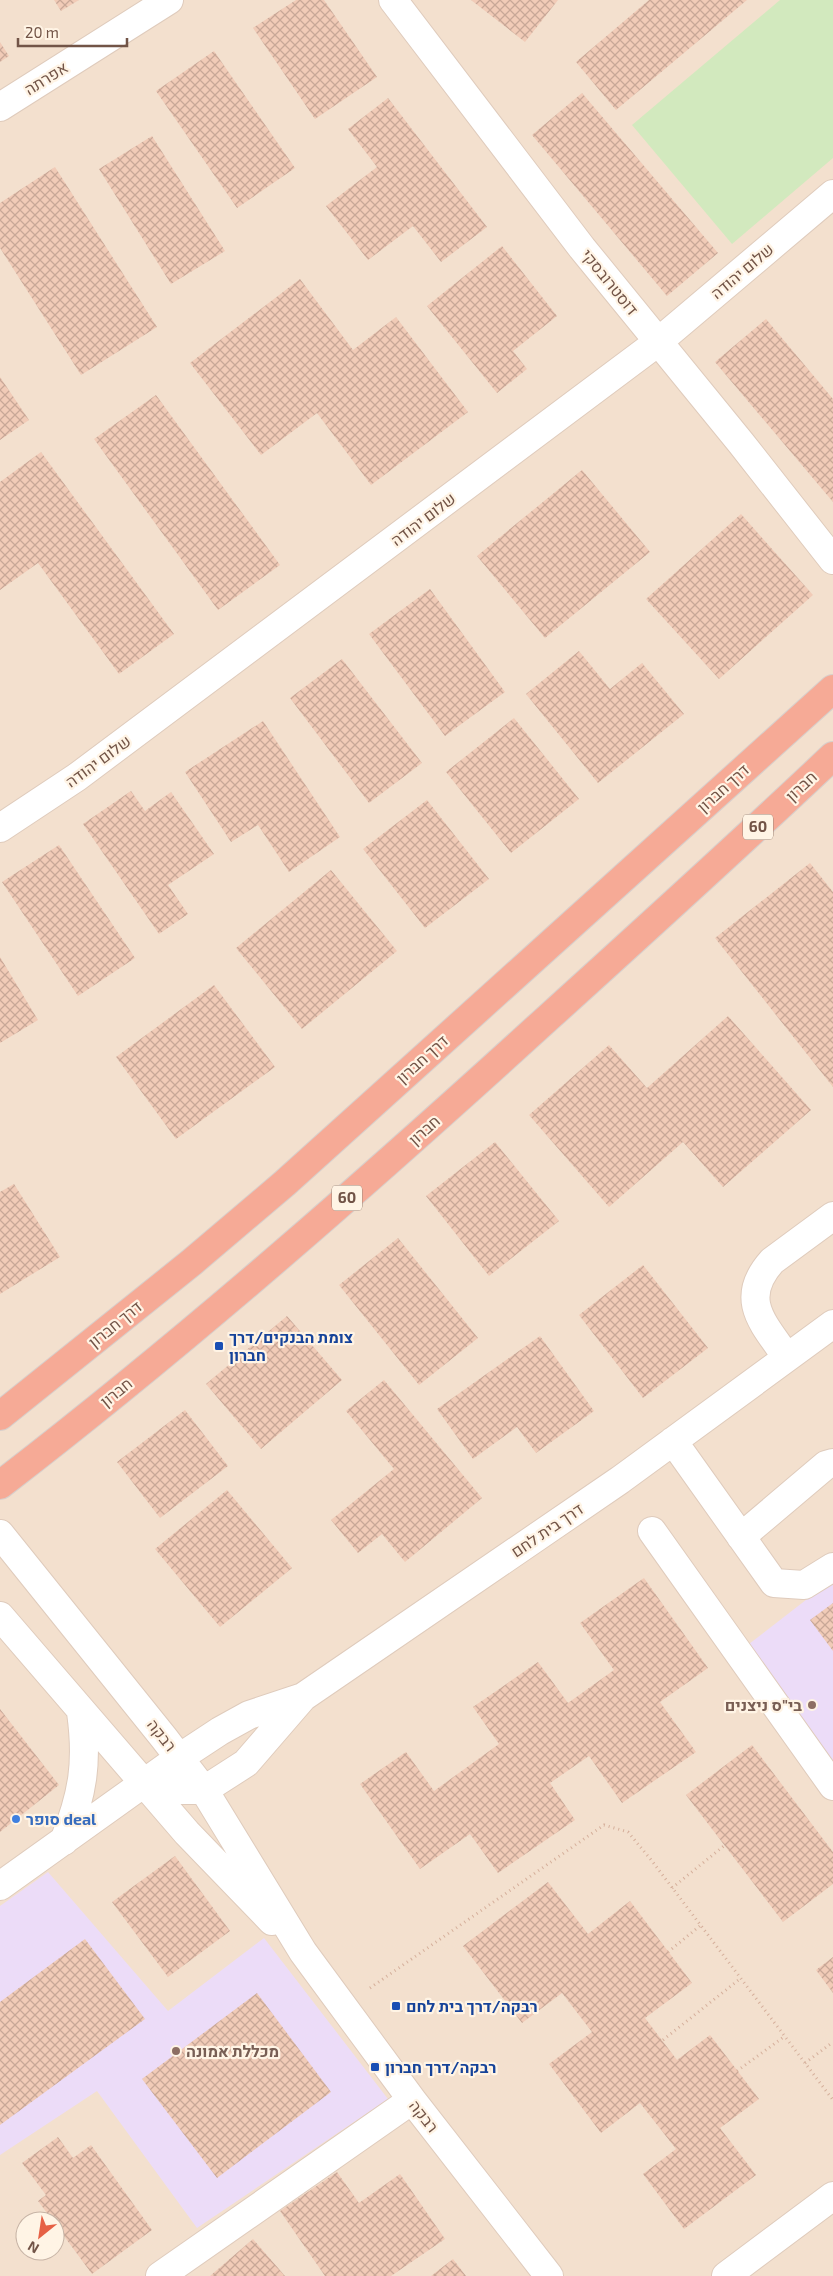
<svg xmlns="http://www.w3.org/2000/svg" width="833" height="2276" font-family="'Exo 2',Heebo,sans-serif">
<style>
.residential{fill:#f3e0ce;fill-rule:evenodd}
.education{fill:#ecdcf8}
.green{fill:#d2e9be}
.building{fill:url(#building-cross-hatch)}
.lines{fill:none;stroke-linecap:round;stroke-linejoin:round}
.minor-casing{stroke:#dfcbbc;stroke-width:30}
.highway-casing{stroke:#d8cfcb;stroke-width:30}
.path{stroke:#d5af9b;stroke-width:3;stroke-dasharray:1 4;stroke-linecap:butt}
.minor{stroke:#fff;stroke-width:28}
.highway{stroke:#f6aa96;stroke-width:28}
.transit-dot{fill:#1a4fb4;stroke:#fff4e5;stroke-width:2}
.education-dot{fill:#8d6e63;stroke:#fff4e5;stroke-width:2}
.shop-dot{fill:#3f7fe0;stroke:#fff4e5;stroke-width:2}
.labels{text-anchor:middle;stroke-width:4.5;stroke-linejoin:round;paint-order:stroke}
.shield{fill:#fff4e5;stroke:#9c8476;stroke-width:1}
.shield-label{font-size:15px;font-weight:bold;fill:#725447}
.street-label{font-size:16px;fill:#725447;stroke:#fff4e5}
.transit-label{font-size:16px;font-weight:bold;fill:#164399;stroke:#fff4e5;text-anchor:start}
.education-label{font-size:16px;font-weight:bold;fill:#785e54;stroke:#fff4e5;text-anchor:end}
.shop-label{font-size:16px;font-weight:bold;fill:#366cbe;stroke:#fff4e5;text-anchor:start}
</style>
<defs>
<pattern id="building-cross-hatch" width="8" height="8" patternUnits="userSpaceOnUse" patternTransform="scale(1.25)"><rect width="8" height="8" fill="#f1cbb7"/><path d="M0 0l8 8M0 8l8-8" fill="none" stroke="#c8a797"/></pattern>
</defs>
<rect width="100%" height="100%" fill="#fcefdf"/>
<path class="residential" d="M0 0H833V2276H0ZM25 2221H55V2251H25Z"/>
<path class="education" d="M833 1579V1766L749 1644Z
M48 1872 168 2011 264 1938 388 2099 197 2228 97 2091 0 2155V1906Z"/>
<path class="green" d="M780 0H833V158L732 244 632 125Z"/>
<path class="building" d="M54 0H79L61 11Z
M296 0H324L377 77 315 119 253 28Z
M471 0H558L525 42Z
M649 0H747L616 110 576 62Z
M0 42 9 56 0 62Z
M214 51 295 168 237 208 156 91Z
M582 93 718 253 667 296 532 135Z
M388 98 487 227 441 262 413 226 368 260 326 206 377 167 348 129Z
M152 136 225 251 171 284 99 169Z
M55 167 157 327 81 375 0 248V203Z
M502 246 557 316 513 351 527 369 497 393 427 306Z
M300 279 353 350 396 317 468 412 371 485 317 413 261 455 190 363Z
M766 319 833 399V502L715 362Z
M0 377 29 420 0 440Z
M156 395 280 565 218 610 94 439Z
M41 452 174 634 119 674 38 563 0 590V482Z
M582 470 650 552 545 638 477 556Z
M741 514 813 595 719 679 646 599Z
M430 589 505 692 445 736 369 634Z
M579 651 610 689 642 663 684 714 598 783 526 694Z
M342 659 422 763 369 803 290 698Z
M514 718 579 799 511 853 446 772Z
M263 721 340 837 289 872 258 825 231 842 185 772Z
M131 791 145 811 171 792 214 854 168 885 188 914 159 934 83 824Z
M427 800 489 879 425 928 363 849Z
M59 845 135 958 78 996 2 882Z
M810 863 833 892V1087L715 938Z
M331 870 397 951 302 1029 236 948Z
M0 957 38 1020 0 1043Z
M214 985 275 1067 176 1139 116 1057Z
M728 1016 811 1110 723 1187 683 1142 609 1207 529 1115 609 1045 647 1088Z
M495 1142 559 1221 489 1276 426 1196Z
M14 1184 60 1257 0 1294V1192Z
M398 1238 478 1338 419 1385 339 1285Z
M643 1265 708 1348 643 1398 579 1315Z
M287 1316 342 1380 261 1449 206 1384Z
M540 1336 594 1411 536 1453 517 1427 473 1459 437 1409Z
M384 1380 482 1498 405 1562 382 1534 358 1553 331 1520 394 1469 346 1411Z
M185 1410 228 1466 160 1518 117 1462Z
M227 1490 292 1568 220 1627 155 1549Z
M644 1578 708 1668 660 1702 696 1752 622 1803 589 1756 550 1783 575 1820 498 1873 470 1834 420 1869 360 1784 406 1752 434 1791 499 1744 473 1707 538 1662 568 1703 614 1670 580 1623Z
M833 1603V1651L810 1620Z
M0 1709 59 1785 0 1832Z
M752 1745 833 1852V1884L783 1922 686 1795Z
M175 1856 230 1931 168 1977 112 1902Z
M548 1882 588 1934 630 1901 692 1983 645 2018 677 2060 710 2035 759 2099 720 2128 756 2175 684 2229 643 2174 676 2149 640 2103 601 2133 549 2064 592 2032 562 1993 522 2023 463 1946Z
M85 1939 145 2019 0 2125V2002Z
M833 1957V1993L816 1970Z
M257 1993 331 2092 217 2178 142 2079Z
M58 2137 73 2158 91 2145 152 2230 92 2274 55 2224V2221H53L38 2201 46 2195 22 2163Z
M337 2172 359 2203 400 2174 445 2239 391 2276H325L280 2211Z
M253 2239 285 2276H210Z
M453 2259 466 2276H431Z"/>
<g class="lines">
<defs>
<path id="minor" d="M393 0 582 248 741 443 833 560
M0 107 169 0
M0 828 77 777 658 342 833 194
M786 1356C763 1323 738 1299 772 1261L833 1216
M673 1441 774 1583 804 1585 833 1567
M652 1531 833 1786
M0 1534 164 1738 204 1790 303 1952 412 2100 549 2276
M741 1537 826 1465 833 1463
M0 1616 187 1833 272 1921
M143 1783 173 1790H204L246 1763 303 1697
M64 1841C83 1794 88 1762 81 1712
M0 1886 179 1758 220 1731 249 1715 303 1697 620 1480 833 1324
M160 2276 412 2100
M726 2276 833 2196"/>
<path id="highway" d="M0 1416 192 1262 285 1183 833 689
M0 1485C191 1338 372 1178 550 1016 645 930 740 844 833 756"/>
</defs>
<use href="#minor" class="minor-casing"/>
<use href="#highway" class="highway-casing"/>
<path class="path" d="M672 1888 725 1845
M668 1952 701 1925
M370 1988 604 1825 628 1832 652 1861 833 2100
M663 2040 741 1978
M805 2063 833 2042
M737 2071 785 2036"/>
<use href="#minor" class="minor"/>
<use href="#highway" class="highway"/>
</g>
<g class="transit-dot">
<rect x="214" y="1341" width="10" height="10" rx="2.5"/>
<rect x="391" y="2001" width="10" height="10" rx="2.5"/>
<rect x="370" y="2062" width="10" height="10" rx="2.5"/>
</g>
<g class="education-dot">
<circle cx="812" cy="1705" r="5"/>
<circle cx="176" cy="2051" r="5"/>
</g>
<circle class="shop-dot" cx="16" cy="1819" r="5"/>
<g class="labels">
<g class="shield">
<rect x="743" y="814.5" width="30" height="25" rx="4"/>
<rect x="332" y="1185.5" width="30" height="25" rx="4"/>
</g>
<g class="shield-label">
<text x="758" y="832">60</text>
<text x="347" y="1203">60</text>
</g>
<g class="street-label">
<text transform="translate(46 78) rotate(-32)" y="6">אפרתה</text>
<text transform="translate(742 271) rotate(-40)" y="6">שלום יהודה</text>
<text transform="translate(610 282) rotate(51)" y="6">דוסטרובסקי</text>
<text transform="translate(423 519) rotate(-37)" y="6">שלום יהודה</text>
<text transform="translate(98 761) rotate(-36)" y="6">שלום יהודה</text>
<text transform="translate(801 786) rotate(-43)" y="6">חברון</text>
<text transform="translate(723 788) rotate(-42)" y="6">דרך חברון</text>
<text transform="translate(422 1059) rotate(-42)" y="6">דרך חברון</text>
<text transform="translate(424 1130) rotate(-42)" y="6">חברון</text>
<text transform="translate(115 1324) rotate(-39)" y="6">דרך חברון</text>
<text transform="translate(116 1392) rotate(-39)" y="6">חברון</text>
<text transform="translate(547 1530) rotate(-34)" y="6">דרך בית לחם</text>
<text transform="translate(162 1735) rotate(52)" y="6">רבקה</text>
<text transform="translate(424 2116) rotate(52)" y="6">רבקה</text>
</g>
<g class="transit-label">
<text x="229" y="1343">צומת הבנקים/דרך<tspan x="229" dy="18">חברון</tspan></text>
<text x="406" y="2012">רבקה/דרך בית לחם</text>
<text x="385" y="2073">רבקה/דרך חברון</text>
</g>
<g class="education-label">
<text x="802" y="1711">בי"ס ניצנים</text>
<text x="186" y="2057" text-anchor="start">מכללת אמונה</text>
</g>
<g class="shop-label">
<text x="26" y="1825">סופר deal</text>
</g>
</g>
<g transform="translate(40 2236) rotate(210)"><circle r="24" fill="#fff4e5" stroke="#c7b4a6"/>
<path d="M0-4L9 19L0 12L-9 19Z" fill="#e66044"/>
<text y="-8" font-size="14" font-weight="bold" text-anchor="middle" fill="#725447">N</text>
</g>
<path d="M18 38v8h109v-8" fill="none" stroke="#725447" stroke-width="2.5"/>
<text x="25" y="38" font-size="15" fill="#725447" stroke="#fff4e5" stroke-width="4" paint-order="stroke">20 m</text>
</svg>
